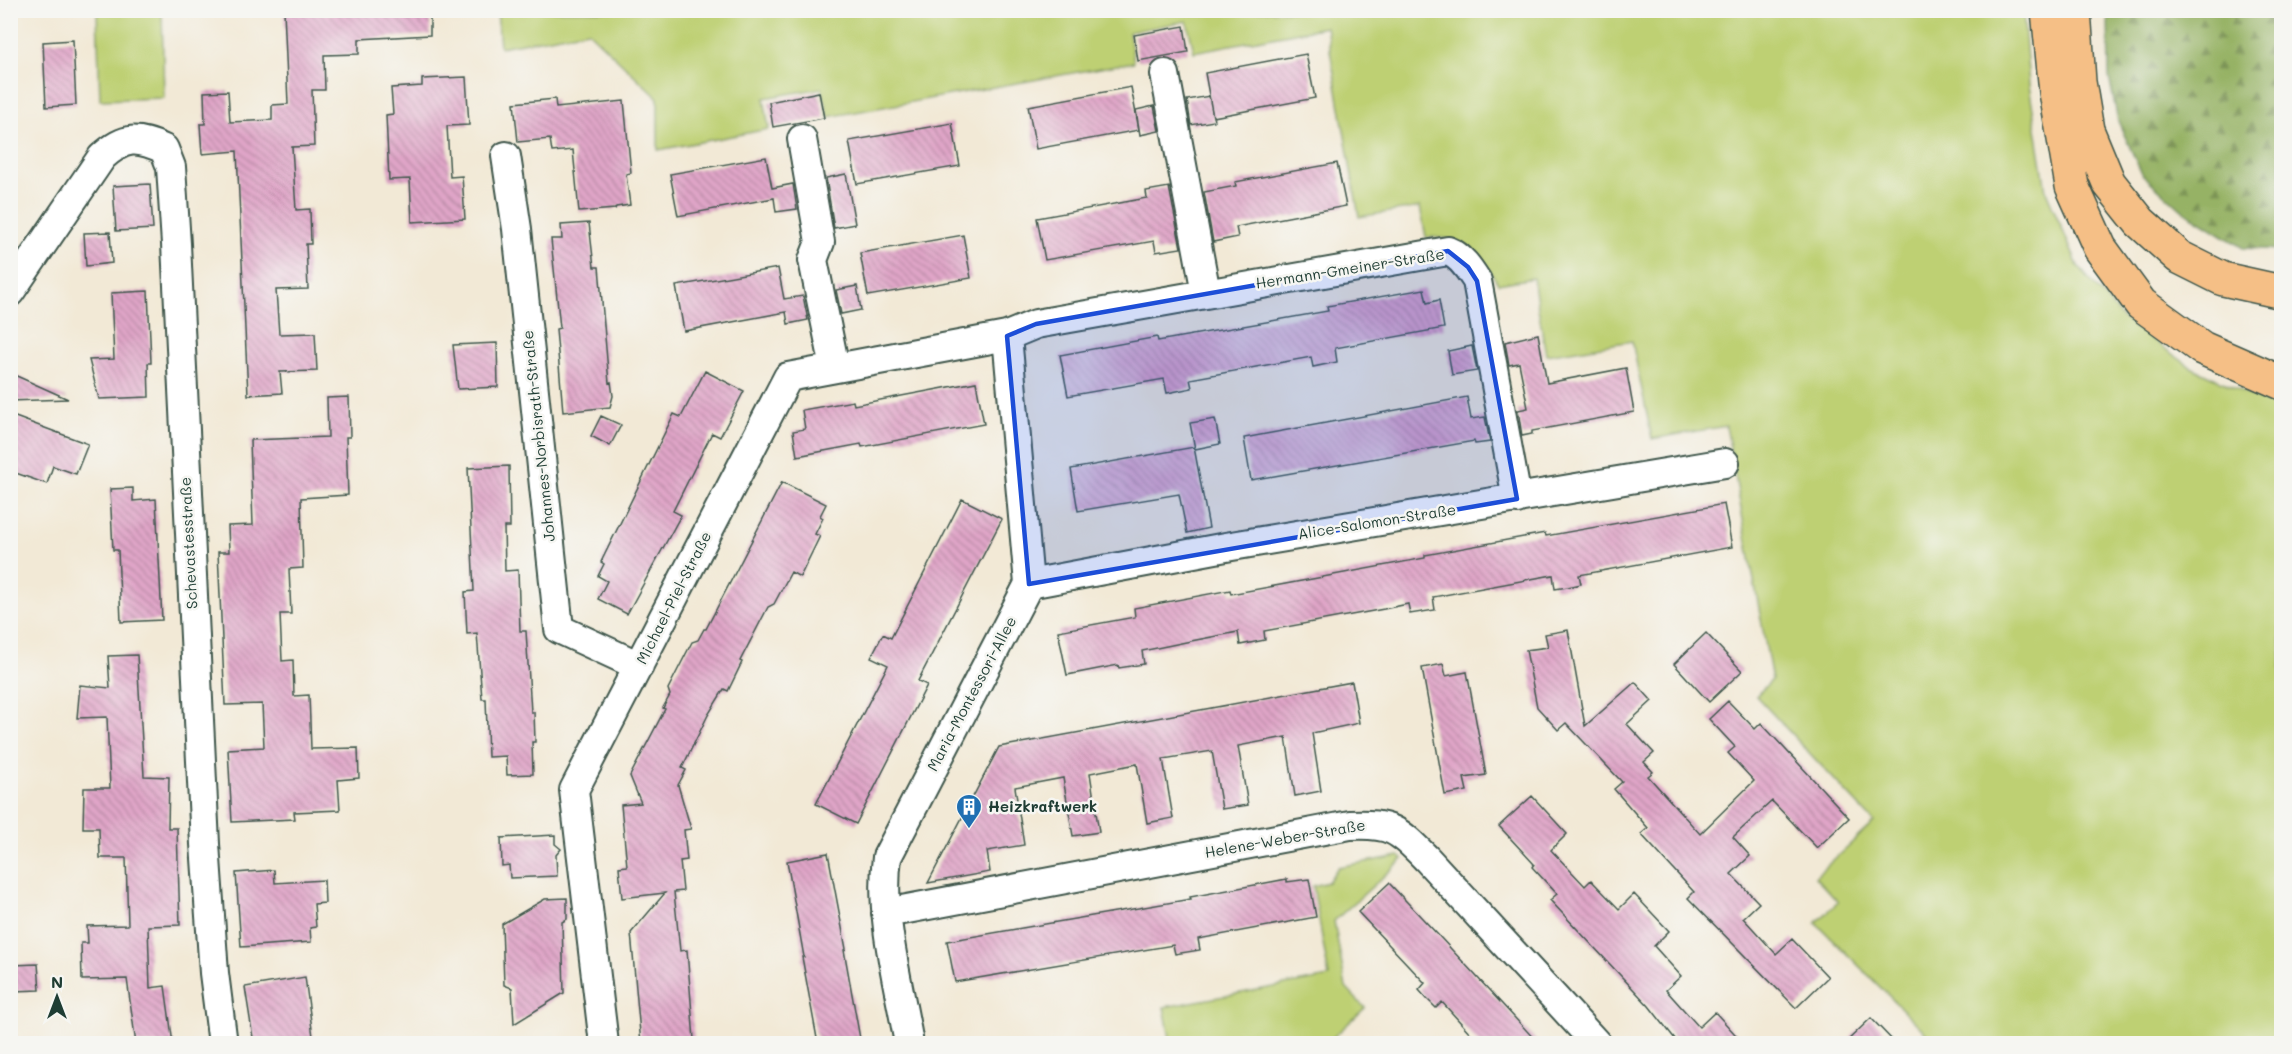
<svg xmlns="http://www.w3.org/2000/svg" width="2292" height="1054" font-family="Mali,sans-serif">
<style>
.forest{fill:url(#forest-firs);stroke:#5a784c;stroke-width:1.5}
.green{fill:#bed073;stroke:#6e8654;stroke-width:1.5}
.building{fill:url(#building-back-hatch)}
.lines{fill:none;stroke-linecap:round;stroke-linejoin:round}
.minor-casing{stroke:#3f574c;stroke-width:32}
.motorway-casing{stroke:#3f574c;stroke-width:36}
.minor{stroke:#fff;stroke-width:28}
.motorway{stroke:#f5bf86;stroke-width:33}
.marked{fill:#1d4ed8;fill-opacity:0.2;stroke:#1d4ed8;stroke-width:4.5;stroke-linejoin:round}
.labels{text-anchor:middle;stroke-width:5;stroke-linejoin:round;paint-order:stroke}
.street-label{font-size:15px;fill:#1f3d34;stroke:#f6f6f2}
.poi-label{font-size:15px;font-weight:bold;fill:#1f3d34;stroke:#f6f6f2;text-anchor:start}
</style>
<defs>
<pattern id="forest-firs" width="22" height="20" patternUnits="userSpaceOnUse" patternTransform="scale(1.5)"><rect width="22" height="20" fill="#96b265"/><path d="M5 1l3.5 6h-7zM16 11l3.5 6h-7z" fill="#7a9254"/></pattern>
<pattern id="building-back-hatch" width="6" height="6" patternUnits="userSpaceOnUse" patternTransform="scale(1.5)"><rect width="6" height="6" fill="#e0a5c8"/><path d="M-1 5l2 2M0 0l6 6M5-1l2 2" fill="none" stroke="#b588a3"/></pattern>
</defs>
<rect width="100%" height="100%" fill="#f6f6f2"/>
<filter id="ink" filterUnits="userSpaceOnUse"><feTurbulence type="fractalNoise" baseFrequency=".0167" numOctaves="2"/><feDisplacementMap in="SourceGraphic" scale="12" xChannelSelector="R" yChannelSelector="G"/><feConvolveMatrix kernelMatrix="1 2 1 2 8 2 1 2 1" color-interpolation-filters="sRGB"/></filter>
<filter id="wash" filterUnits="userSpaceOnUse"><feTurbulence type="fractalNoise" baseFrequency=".008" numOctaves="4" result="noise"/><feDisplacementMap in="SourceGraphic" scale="24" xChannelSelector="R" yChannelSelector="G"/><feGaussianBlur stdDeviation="1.35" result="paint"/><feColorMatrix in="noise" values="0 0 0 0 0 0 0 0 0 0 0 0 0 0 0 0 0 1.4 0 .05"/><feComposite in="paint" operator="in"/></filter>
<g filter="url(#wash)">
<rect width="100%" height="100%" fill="#f2e9d6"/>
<path class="forest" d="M2108 11H2281V250L2243 248 2182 210 2142 174 2118 121 2109 77Z"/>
<path class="green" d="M97 11H162L164 98 100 100Z
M497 11H2023L2029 85 2046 191 2078 266 2123 319 2191 367 2265 402 2281 407V1043H1936L1816 923 1838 902 1815 877 1874 822 1756 696 1772 680 1726 426 1652 439 1632 341 1546 355 1533 278 1498 284C1479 250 1466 237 1426 237L1420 207 1359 217 1326 27 1194 52 1187 21 1129 32 1134 62 828 117 822 88 764 98 769 129 658 150V98L588 31 500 47Z
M1399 856 1403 859 1334 921 1346 988 1365 1008 1327 1043H1171L1164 1007 1329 977 1313 886 1328 882 1338 867Z"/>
<g id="blocks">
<path class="building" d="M284 10H322V14L374 11V15L430 13V35L359 39V54L324 55 325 90H312L314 146 292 147 296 210 310 209 311 244H306L308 289 276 290 279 334 315 333 317 371 280 372 282 393 248 395 237 151 202 154 200 124H205L204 92 228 91 230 122 272 120V105L288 104Z
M1184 26 1188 52 1138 61 1134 35Z
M73 40 76 105 46 107 43 42Z
M1306 54 1315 98 1213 117 1205 73Z
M466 77 469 125 447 126 450 177 462 176 465 219 412 222 410 179 389 180 386 115 393 114 391 88 422 86V79Z
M1131 87 1139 130 1036 149 1028 106Z
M819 92 824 118 773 127 769 102Z
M1209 96 1214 121 1191 125 1187 100Z
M555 99 556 108 624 101 631 173 626 174 630 205 616 207 615 209 579 212 573 150 552 152 550 139 518 142 514 103Z
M1154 106 1159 131 1140 135 1136 110Z
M952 123 960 166 857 184 849 141Z
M766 157 772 188 793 184 797 209 776 212 774 198 678 216 670 174Z
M1337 163 1346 206 1236 227 1238 237 1213 242 1204 192 1236 186 1235 182Z
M846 174 855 224 834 228 826 178Z
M150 184 153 229 116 231 113 186Z
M1169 187 1181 248 1156 252 1154 241 1045 260 1037 218 1147 198 1146 191Z
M589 223 594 267H599L609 383 611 382 613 396 610 407 563 412 556 329 560 328 551 239H562L561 225Z
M110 232 112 263 86 266 84 233Z
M963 235 971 278 868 296 860 253Z
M778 268 784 299 803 296 808 320 788 324 786 312 684 331 676 286Z
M857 286 861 310 841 314 836 290Z
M1424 289 1427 303 1439 300 1444 328 1335 348 1337 362 1313 367 1311 357 1190 379 1192 388 1167 393 1164 379 1068 396 1060 355 1157 337 1158 341 1328 311 1327 306Z
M148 291 151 363H148L149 397 99 399 89 360 114 359 111 293Z
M1538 334 1547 383 1626 368 1634 412 1532 431V434L1522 436 1518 410 1528 408 1519 363 1509 365 1505 342Z
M497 343 498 387 458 389 453 345Z
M1472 346 1477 371 1452 375 1448 351Z
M705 371 744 391 720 437 712 433 673 511 681 515 627 614 598 599 607 581 598 576 604 564 601 562 674 414 681 417Z
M10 373 68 399 10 401Z
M976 382 984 424 862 447 861 444 797 456 793 431 805 429 802 410 853 401 854 405Z
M349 397 350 437H346L348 495 301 498 303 568 289 569 291 614H280L282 661 293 660 294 696 309 695 311 749 358 748 359 778 338 780 340 810 294 812 295 819 232 822 228 749 264 747 262 704 225 705 218 552H229L228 526 253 525 250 440 328 437 327 398Z
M1467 397 1471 419 1485 417 1490 442 1475 444 1474 441 1251 480 1244 438Z
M10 415 88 444 76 474 53 466 47 484 10 471Z
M601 416 621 425 610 446 591 436Z
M1215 419 1220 444 1195 449 1190 423Z
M1194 447 1209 528 1187 533 1179 494 1078 511 1071 469Z
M509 466 510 527H504L505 571 518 570 520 631H526L531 712H534L535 742H532L533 774 507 775 506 756 488 757 486 699H482L477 633 467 634 465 592 474 591 468 468Z
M782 482 826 504 820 516 823 518 815 534 820 536 800 577 791 572 774 604 768 607 740 661 742 662 728 691 724 689 708 715 682 768 686 770 678 785 691 829 684 830 687 860 680 861 683 891 674 892 680 951 687 950 694 1040H690V1044H641L631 933 665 893 622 898 619 867 627 866 621 805 641 803 630 776 665 709 663 708 670 695 668 689 692 642 698 640 704 629H706Z
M133 488V501L156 499 162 620 121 622 118 550H113L110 489Z
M962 499 1002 519 918 681 927 685 856 824 816 804 888 665 871 657 883 634 891 638Z
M1724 504 1732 547 1579 575 1581 584 1568 587 1555 589 1553 575 1433 597 1435 610 1410 614 1408 604 1384 609 1264 631 1265 640 1240 645 1238 632 1191 641 1142 651 1144 664 1119 668 1118 665 1067 675 1058 631 1135 617 1134 608 1230 590 1231 594 1280 585 1425 558V555L1545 533 1546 536Z
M1568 630 1585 726 1635 682 1652 701 1627 724 1654 753 1644 762 1653 772 1648 776 1700 834 1754 781 1728 753 1735 747 1709 719 1728 701 1755 729 1761 723 1849 818 1817 848 1772 801 1733 837 1750 856 1731 874 1759 903 1743 918 1776 954 1792 939 1828 977 1796 1008 1688 898 1694 892 1641 834 1648 828 1614 789 1622 782 1566 723 1558 730 1537 707 1526 650 1548 647 1545 634Z
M1706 633 1742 671 1709 702 1674 664Z
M137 655 144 776 169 777 168 828H177L180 925 148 926 150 988 165 986 173 1044H136L127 979 82 980 81 943H88L87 926 128 925 126 858H100L99 828H83L84 788H110L107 717 77 718 80 685 110 688 108 656Z
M1443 664 1446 676 1467 672 1486 775 1464 778 1467 791 1445 795 1422 668Z
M1352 682 1359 723 1312 733 1321 791 1295 796 1286 737 1238 746 1248 805 1222 809 1212 751 1163 759 1173 818 1147 823 1137 764 1090 773 1099 832 1073 836 1063 778 1015 787 1024 845 987 851 990 872 928 883 999 747Z
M1532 796 1567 834 1551 850 1585 886 1591 880 1619 909 1634 894 1669 931 1654 946 1681 976 1666 990 1699 1027 1715 1012 1744 1044H1679L1649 1006 1550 900 1557 894 1532 867 1534 864 1499 826Z
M555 835V844L561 849 556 855 557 876 510 878 509 865 502 866 501 838Z
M828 853 846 949 844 950 861 1044H818L802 957H804L787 861Z
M274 870 275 883 324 880 325 903 314 904 316 927 310 928 311 942 241 947 236 873Z
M1287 879V882L1309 879 1316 917 1198 939 1200 950 1175 954 1173 945 955 982 947 941 1191 899 1190 897Z
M1389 883 1439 936 1539 1044H1480L1442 1002 1436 1008 1427 999 1419 990 1425 983 1358 912Z
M567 898V919L562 922 564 993 514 1024 512 988 504 985 502 924 545 899Z
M38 964 40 990 14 991 12 965Z
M305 977 314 1044H254L245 987Z
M1871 1018 1896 1044H1844Z"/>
</g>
</g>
<g filter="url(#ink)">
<use href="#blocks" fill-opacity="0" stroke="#3f574c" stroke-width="1.5"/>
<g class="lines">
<defs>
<path id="minor" d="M1165 74 1206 293
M802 139 820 242 813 260 835 368
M506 156 517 229 559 629 639 666
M10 292 102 157C125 136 137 137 164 149L171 167 176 244 205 844 214 973 223 1044
M1029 584 1226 547 1725 463
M886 913 1350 825C1392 823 1398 830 1427 859L1597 1044
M604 1044 574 790 788 377 1007 336 1036 324 1448 251C1461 256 1470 270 1477 281L1517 499
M909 1044C899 984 879 917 887 857L1029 584 1007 336"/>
<path id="motorway" d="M2048 10 2056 92 2072 186 2100 248 2141 304 2202 348 2282 383
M2074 10 2079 82 2087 130 2109 183 2140 222 2179 257 2223 279 2282 292"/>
</defs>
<use href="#minor" class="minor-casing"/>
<use href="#motorway" class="motorway-casing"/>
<use href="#minor" class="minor"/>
<use href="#motorway" class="motorway"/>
</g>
</g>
<path class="marked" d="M1448 251 1468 267 1477 281 1517 499 1029 584 1007 336 1036 324Z"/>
<defs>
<symbol id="building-pin" viewBox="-11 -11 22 30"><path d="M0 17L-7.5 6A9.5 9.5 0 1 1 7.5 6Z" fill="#1f6fb2" stroke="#f6f6f2"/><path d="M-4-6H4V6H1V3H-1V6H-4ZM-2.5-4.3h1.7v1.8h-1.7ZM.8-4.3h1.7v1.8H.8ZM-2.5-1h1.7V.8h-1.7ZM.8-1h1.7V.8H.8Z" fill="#fff"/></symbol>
</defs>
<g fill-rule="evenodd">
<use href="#building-pin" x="954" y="792" width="30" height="40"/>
</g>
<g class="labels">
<g class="street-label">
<text transform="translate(1350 269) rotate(-9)" y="5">Hermann-Gmeiner-Straße</text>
<text transform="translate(539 436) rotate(-96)" y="5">Johannes-Norbisrath-Straße</text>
<text transform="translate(1377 522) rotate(-9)" y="5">Alice-Salomon-Straße</text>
<text transform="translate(189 543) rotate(-93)" y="5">Schevastesstraße</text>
<text transform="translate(674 598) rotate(-63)" y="5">Michael-Piel-Straße</text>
<text transform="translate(972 694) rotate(-62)" y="5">Maria-Montessori-Allee</text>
<text transform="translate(1285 839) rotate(-10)" y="5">Helene-Weber-Straße</text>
</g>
<g class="poi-label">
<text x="988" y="812">Heizkraftwerk</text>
</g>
</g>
<rect width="2292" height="1054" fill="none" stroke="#f6f6f2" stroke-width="36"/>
<g transform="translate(57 997)" stroke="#f6f6f2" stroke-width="4.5" paint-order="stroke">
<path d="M0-4.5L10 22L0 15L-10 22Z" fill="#1f3d34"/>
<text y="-9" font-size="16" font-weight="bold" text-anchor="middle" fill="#1f3d34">N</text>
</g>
</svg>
